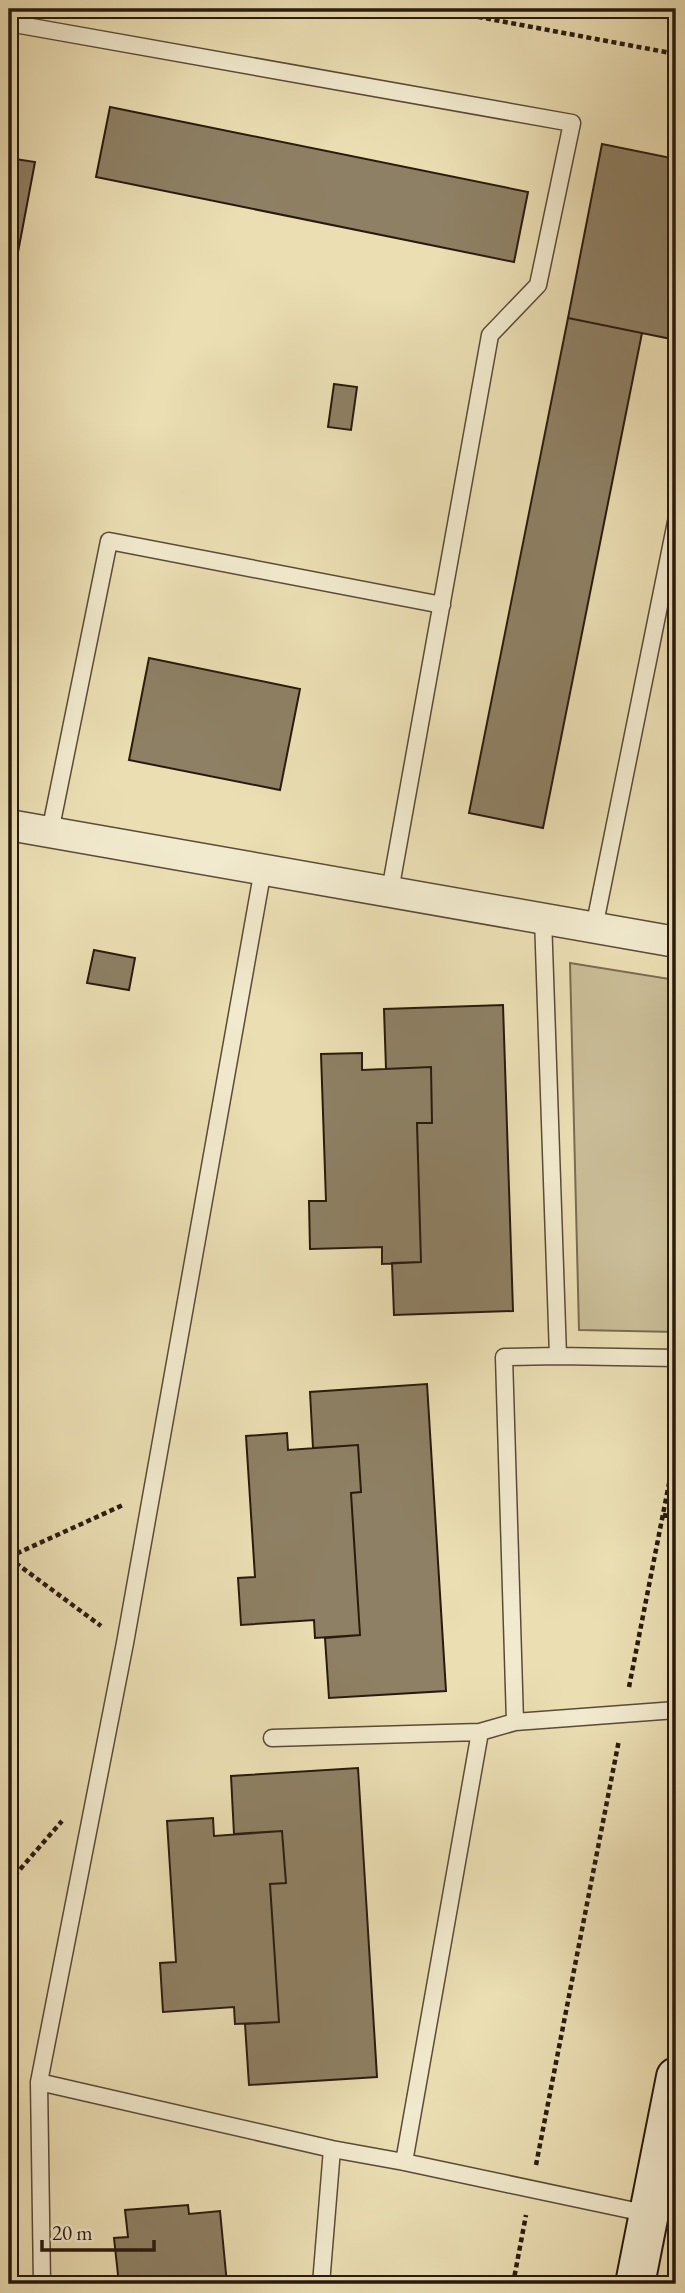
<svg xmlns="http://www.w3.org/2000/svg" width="685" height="2293" font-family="'EB Garamond',serif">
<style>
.green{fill:#cabd97;stroke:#7a6c52;stroke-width:2}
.building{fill:#8e8064;stroke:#291a0e;stroke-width:2}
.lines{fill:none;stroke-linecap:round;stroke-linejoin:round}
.lane-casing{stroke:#5a4b37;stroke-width:19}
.street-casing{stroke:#5a4b37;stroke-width:33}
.secondary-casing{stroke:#291a0e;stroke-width:42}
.path{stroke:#291a0e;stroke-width:4.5;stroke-dasharray:5 3.5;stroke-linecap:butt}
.lane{stroke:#f2eace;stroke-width:16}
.street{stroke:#f2eace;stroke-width:30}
.secondary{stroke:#f2eace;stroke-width:38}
</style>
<rect width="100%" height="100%" fill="#ebdeb3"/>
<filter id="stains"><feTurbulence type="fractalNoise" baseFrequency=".00286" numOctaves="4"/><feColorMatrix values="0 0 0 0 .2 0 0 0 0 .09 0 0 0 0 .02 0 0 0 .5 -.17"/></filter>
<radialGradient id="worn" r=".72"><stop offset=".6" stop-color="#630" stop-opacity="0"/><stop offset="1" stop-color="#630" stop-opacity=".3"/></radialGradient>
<path class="green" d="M570 963 676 980V1332L579 1330Z"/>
<path class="building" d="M110 107 528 192 514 262 96 177Z
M602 144 676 159V340L568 318Z
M9 158 35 162 9 300Z
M568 318 642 333 543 828 469 813Z
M334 384 357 387 351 430 328 427Z
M149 658 300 689 280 790 129 760Z
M94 950 135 958 129 990 87 983Z
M503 1005 513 1311 394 1315 392 1263 421 1262 417 1123H432L431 1067 386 1069 384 1009Z
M362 1053V1070L431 1067 432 1123H417L421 1262 382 1264V1247L310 1249 309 1201H326L321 1054Z
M427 1384 446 1691 329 1698 325 1638 360 1635 351 1493 361 1492 358 1445 313 1448 310 1392Z
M287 1433 288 1450 358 1445 361 1492 351 1493 360 1635 315 1638 314 1620 241 1625 238 1578 255 1577 246 1436Z
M358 1768 377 2077 249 2085 245 2024 279 2022 270 1884 286 1883 282 1831 234 1834 231 1776Z
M213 1818 214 1836 282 1831 286 1883 270 1884 279 2022 235 2024 234 2007 163 2012 160 1963 176 1962 167 1821Z
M188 2205 189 2214 220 2211 227 2284H119L114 2238 128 2237 125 2210Z"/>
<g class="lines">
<defs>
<path id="lane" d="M9 23 572 123 538 285 490 335 390 891
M50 832 109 541 442 605
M263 869 125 1643 39 2082 332 2149 404 2162 649 2214
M594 928 676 522
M558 1356 676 1358
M515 1722 504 1357 558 1356 543 918
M272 1738 480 1732 515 1722 676 1710
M39 2082 42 2284
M404 2162 480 1732
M321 2284 332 2149"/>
<path id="street" d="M9 825 676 942"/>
<path id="secondary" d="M635 2284 676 2077"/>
</defs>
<use href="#lane" class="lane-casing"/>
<use href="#street" class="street-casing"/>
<use href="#secondary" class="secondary-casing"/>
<path class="path" d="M436 9 676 54
M663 1515 676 1517
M9 1557 123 1505
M9 1558 101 1626
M629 1687 676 1448
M9 1882 62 1821
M536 2165 619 1740
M513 2284 526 2215"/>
<use href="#lane" class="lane"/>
<use href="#street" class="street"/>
<use href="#secondary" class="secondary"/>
</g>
<rect width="685" height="2293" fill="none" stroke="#ebdeb3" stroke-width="35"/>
<rect x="10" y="10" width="664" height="2272" fill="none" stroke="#291a0e" stroke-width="3.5"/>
<rect x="18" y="18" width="650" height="2258" fill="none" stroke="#291a0e" stroke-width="2"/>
<path d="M42 2240v10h112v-10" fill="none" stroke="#291a0e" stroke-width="3.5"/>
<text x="52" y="2240" font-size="21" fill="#291a0e" stroke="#f2eace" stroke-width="5" paint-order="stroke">20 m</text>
<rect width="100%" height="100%" filter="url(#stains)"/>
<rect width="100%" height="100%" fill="url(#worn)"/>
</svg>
